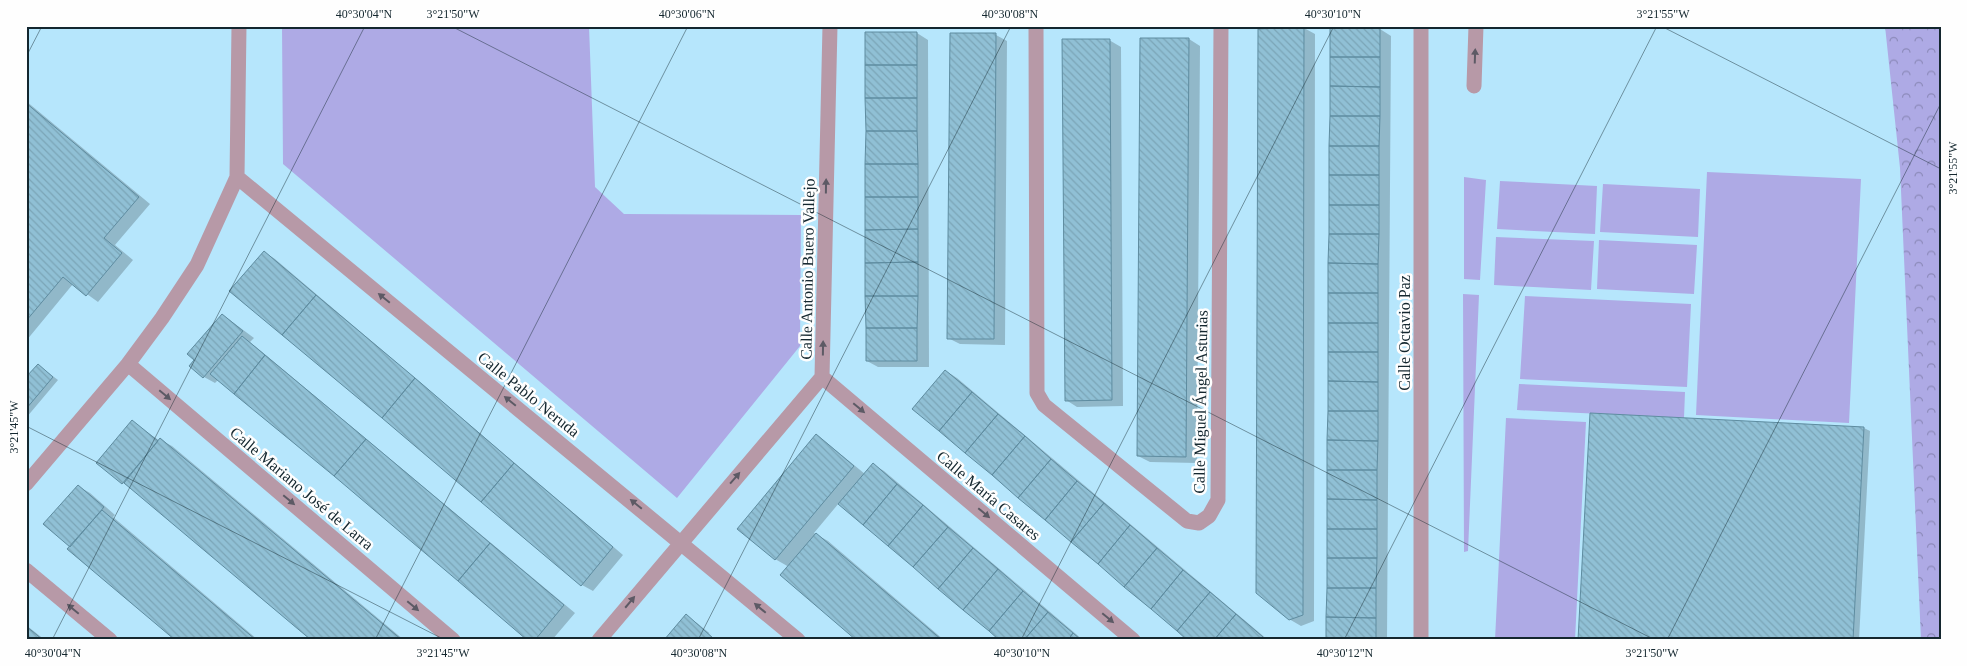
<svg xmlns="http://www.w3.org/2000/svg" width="1967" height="666" font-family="Georgia,serif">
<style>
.grass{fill:#aeaae5}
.park{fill:url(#park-crowns)}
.shadow{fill:#0003}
.building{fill:url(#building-back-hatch);stroke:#5e8ca0}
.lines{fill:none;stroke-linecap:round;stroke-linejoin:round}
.minor{stroke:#b799a7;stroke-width:15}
.oneway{fill:#5d5a65}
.ticks{fill:none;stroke:#14272f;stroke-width:1;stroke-opacity:0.45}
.labels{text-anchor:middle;stroke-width:5;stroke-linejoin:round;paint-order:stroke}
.street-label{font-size:16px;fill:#14272f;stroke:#fefefe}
.neatline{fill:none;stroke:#14272f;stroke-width:2}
.ticks-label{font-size:12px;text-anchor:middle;fill:#14272f}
</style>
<defs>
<pattern id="park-crowns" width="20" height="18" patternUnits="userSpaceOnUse" patternTransform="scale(1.25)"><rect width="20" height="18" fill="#aeaae5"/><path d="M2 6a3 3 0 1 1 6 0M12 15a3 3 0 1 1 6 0" fill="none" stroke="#8c8aba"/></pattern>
<pattern id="building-back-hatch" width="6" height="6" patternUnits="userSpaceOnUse" patternTransform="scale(1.25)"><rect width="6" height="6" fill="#90c0d5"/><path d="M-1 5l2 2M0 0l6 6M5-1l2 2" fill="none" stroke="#7ba5b7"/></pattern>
</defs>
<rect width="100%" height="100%" fill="#b6e6fc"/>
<path class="grass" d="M282 26H589L595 187 624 214 801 215 800 346 677 498 283 164Z
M1707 172 1861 179 1849 423 1696 415Z
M1464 177 1486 180 1480 280 1464 279Z
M1500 181 1597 186 1595 234 1497 229Z
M1603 184 1700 189 1698 237 1600 232Z
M1496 237 1594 241 1591 290 1494 285Z
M1599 240 1697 245 1694 294 1597 289Z
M1463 294 1479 295 1468 551 1464 552Z
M1525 296 1691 304 1687 387 1520 379Z
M1519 384 1685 392 1684 418 1517 410Z
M1506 418 1586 422 1575 640H1495Z"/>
<path class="park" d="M1885 26H1941V640H1921L1900 168Z"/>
<path class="shadow" d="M1304 28 1315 34 1314 621 1301 626 1289 619 1259 30Z
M1380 29 1391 36 1387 640H1327Z
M917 33 928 40 929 367H878L867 361Z
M996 35 1007 41 1005 345 960 344 948 338Z
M1189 39 1200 46 1197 463 1150 462 1138 456Z
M1109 40 1121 47 1123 406 1077 407 1066 400Z
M26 101 150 204 115 245 133 260 98 302 73 284 26 341Z
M264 252 275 259 623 555 593 591 582 585 231 291Z
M223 315 254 338 250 342 575 613 552 640H529L335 475 219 379 215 383 204 377Z
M38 365 58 380 26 418V379Z
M946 371 957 378 1268 640H1189Z
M1591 414 1864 428 1870 431 1859 640H1579Z
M132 422 160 441V440L172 446 404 640H312L135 490 123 483 98 463Z
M816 436 827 443 865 474 873 464 884 471 1083 640H1000L839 503 814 533 828 541 944 640H858L789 567 775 559Z
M78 486 90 493 115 515 113 517 258 640H177L72 547Z
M686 616 697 623 713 636 709 633 707 635 715 640H665Z
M26 625 45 640H26Z"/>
<path class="building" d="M1304 27 1303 615 1289 620 1256 593 1258 29Z
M1330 28H1380V57H1330Z
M865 32H917V65H865Z
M950 33H996L994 339H947Z
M1140 38H1189L1186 457 1137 456Z
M1062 39H1110L1112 400 1065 401Z
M1330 57H1380V87L1330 86Z
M865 65H917V98H865Z
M1330 86 1380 87V116H1330Z
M865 98H917V131H866Z
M26 103 139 197 104 238 122 253 86 296 63 277 26 321Z
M1330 116H1380L1379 146H1329Z
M866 131H917L918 164H865Z
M1329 146H1379V175H1329Z
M865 164H918V197H865Z
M1329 175H1379V205H1329Z
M865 197H918V229L865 230Z
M1329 205H1379V234H1329Z
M918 229V262L865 263V230Z
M1329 234H1379L1378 264 1328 263Z
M264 251 316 295 282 335 229 291Z
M918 262V296H865V263Z
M1328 263 1378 264V293H1328Z
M1328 293H1378V323H1328Z
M316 295 415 378 382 418 282 335Z
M865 296H918L917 328H866Z
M222 314 243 331 203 378 189 366 194 360 187 354Z
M1328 323H1378V352H1328Z
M866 328H917V361H866Z
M242 336 265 355 234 394 210 374Z
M1328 352H1378V382L1328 381Z
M265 355 366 439 334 476 234 394Z
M38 364 53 377 26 409V377Z
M945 370 972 392 939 431 912 409Z
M415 378 514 463 481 502 382 418Z
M1328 381 1378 382V411H1328Z
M972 392 998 414 965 453 939 431Z
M1328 411H1378V441L1327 440Z
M1590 413 1864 427 1853 640H1578Z
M998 414 1025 436 992 475 965 453Z
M132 420 158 441 122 484 96 463Z
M816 434 854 466 775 560 737 529Z
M1025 436 1051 459 1018 498 992 475Z
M160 438 402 640H311L124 483Z
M366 439 490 543 458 581 334 476Z
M1327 440 1378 441 1377 470H1327Z
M1051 459 1077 481 1045 520 1018 498Z
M514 463 613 547 581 586 481 502Z
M873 463 897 484 863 525 838 504Z
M1327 470H1377V500L1327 499Z
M1077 481 1104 503 1071 542 1045 520Z
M897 484 923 505 888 546 863 525Z
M78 485 104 507 70 547 43 524Z
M1327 499 1377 500V529H1327Z
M1104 503 1130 525 1098 564 1071 542Z
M923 505 948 527 913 567 888 546Z
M102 510 256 640H175L67 549Z
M1130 525 1157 548 1124 587 1098 564Z
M948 527 973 548 938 589 913 567Z
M1327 529H1377V558H1327Z
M816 533 942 640H856L780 575Z
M490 543 564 605 535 640H527L458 581Z
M973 548 998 569 963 610 938 589Z
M1157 548 1183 570 1151 609 1124 587Z
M1327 558H1377L1376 588H1327Z
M998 569 1023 591 989 631 963 610Z
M1183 570 1210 592 1177 631 1151 609Z
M1327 588H1376V618L1326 617Z
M1023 591 1048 612 1024 640H999L989 631Z
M1210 592 1236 614 1214 640H1187L1177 631Z
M1048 612 1073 633 1068 640H1024Z
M686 614 713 638 711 640H664Z
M1236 614 1263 637 1260 640H1214Z
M1326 617 1376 618V640H1326Z
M26 626 43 640H26Z
M1073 633 1081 640H1068Z"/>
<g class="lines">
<path class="minor" d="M1036 26 1037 393 1044 405 1187 521 1199 523 1209 516 1218 500 1221 26
M1421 26V640
M1474 86 1476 26
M237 177 798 640
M128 364 453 640
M822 377 1133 640
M26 484 128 364 162 318 197 265 237 177 239 26
M26 570 110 640
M599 640 822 377 830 26"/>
</g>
<defs><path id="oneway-solid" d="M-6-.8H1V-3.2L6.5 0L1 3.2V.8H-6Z" transform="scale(1.25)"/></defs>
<g class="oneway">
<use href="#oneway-solid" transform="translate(1475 56) rotate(-88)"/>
<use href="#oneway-solid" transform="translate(826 186) rotate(-89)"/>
<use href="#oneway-solid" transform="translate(384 298) rotate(-141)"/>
<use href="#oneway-solid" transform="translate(823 348) rotate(-89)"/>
<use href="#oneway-solid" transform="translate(165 395) rotate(40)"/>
<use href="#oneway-solid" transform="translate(510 401) rotate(-141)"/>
<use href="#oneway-solid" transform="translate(859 408) rotate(40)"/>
<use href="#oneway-solid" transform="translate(735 478) rotate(-49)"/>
<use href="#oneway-solid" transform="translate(289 500) rotate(40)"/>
<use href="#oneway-solid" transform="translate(636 504) rotate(-141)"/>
<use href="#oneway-solid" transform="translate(984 513) rotate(40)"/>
<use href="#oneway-solid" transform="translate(630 602) rotate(-50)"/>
<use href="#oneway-solid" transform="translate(413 606) rotate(40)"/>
<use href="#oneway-solid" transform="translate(760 608) rotate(-140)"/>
<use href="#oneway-solid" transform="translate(73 609) rotate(-140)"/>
<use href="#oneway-solid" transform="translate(1108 618) rotate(40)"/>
</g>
<path class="ticks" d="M451 26 1655 640M1661 26 1941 169M26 57 42 26M26 426 445 640M52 640 365 26M375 640 688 26M698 640 1011 26M1021 640 1334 26M1344 640 1657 26M1667 640 1941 103"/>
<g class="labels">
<g class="street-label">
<text transform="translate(807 269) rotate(-89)" y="6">Calle Antonio Buero Vallejo</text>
<text transform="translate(1404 333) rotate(-90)" y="6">Calle Octavio Paz</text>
<text transform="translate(529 394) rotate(39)" y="6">Calle Pablo Neruda</text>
<text transform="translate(1200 402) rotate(-89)" y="6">Calle Miguel Ángel Asturias</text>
<text transform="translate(302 488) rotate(40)" y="6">Calle Mariano José de Larra</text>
<text transform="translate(989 495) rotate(40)" y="6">Calle María Casares</text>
</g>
</g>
<rect width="1967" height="666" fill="none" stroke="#fefefe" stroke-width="55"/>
<rect x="28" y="28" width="1912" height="610" class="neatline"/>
<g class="ticks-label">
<text x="364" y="18">40°30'04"N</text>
<text x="453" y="18">3°21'50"W</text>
<text x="687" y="18">40°30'06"N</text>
<text x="1010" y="18">40°30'08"N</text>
<text x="1333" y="18">40°30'10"N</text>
<text x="1663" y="18">3°21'55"W</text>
<text transform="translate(1953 168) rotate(-90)" y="4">3°21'55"W</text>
<text transform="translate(14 427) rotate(-90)" y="4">3°21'45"W</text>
<text x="53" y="657">40°30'04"N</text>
<text x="443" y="657">3°21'45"W</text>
<text x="699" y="657">40°30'08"N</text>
<text x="1022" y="657">40°30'10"N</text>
<text x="1345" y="657">40°30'12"N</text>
<text x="1652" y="657">3°21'50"W</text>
</g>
</svg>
